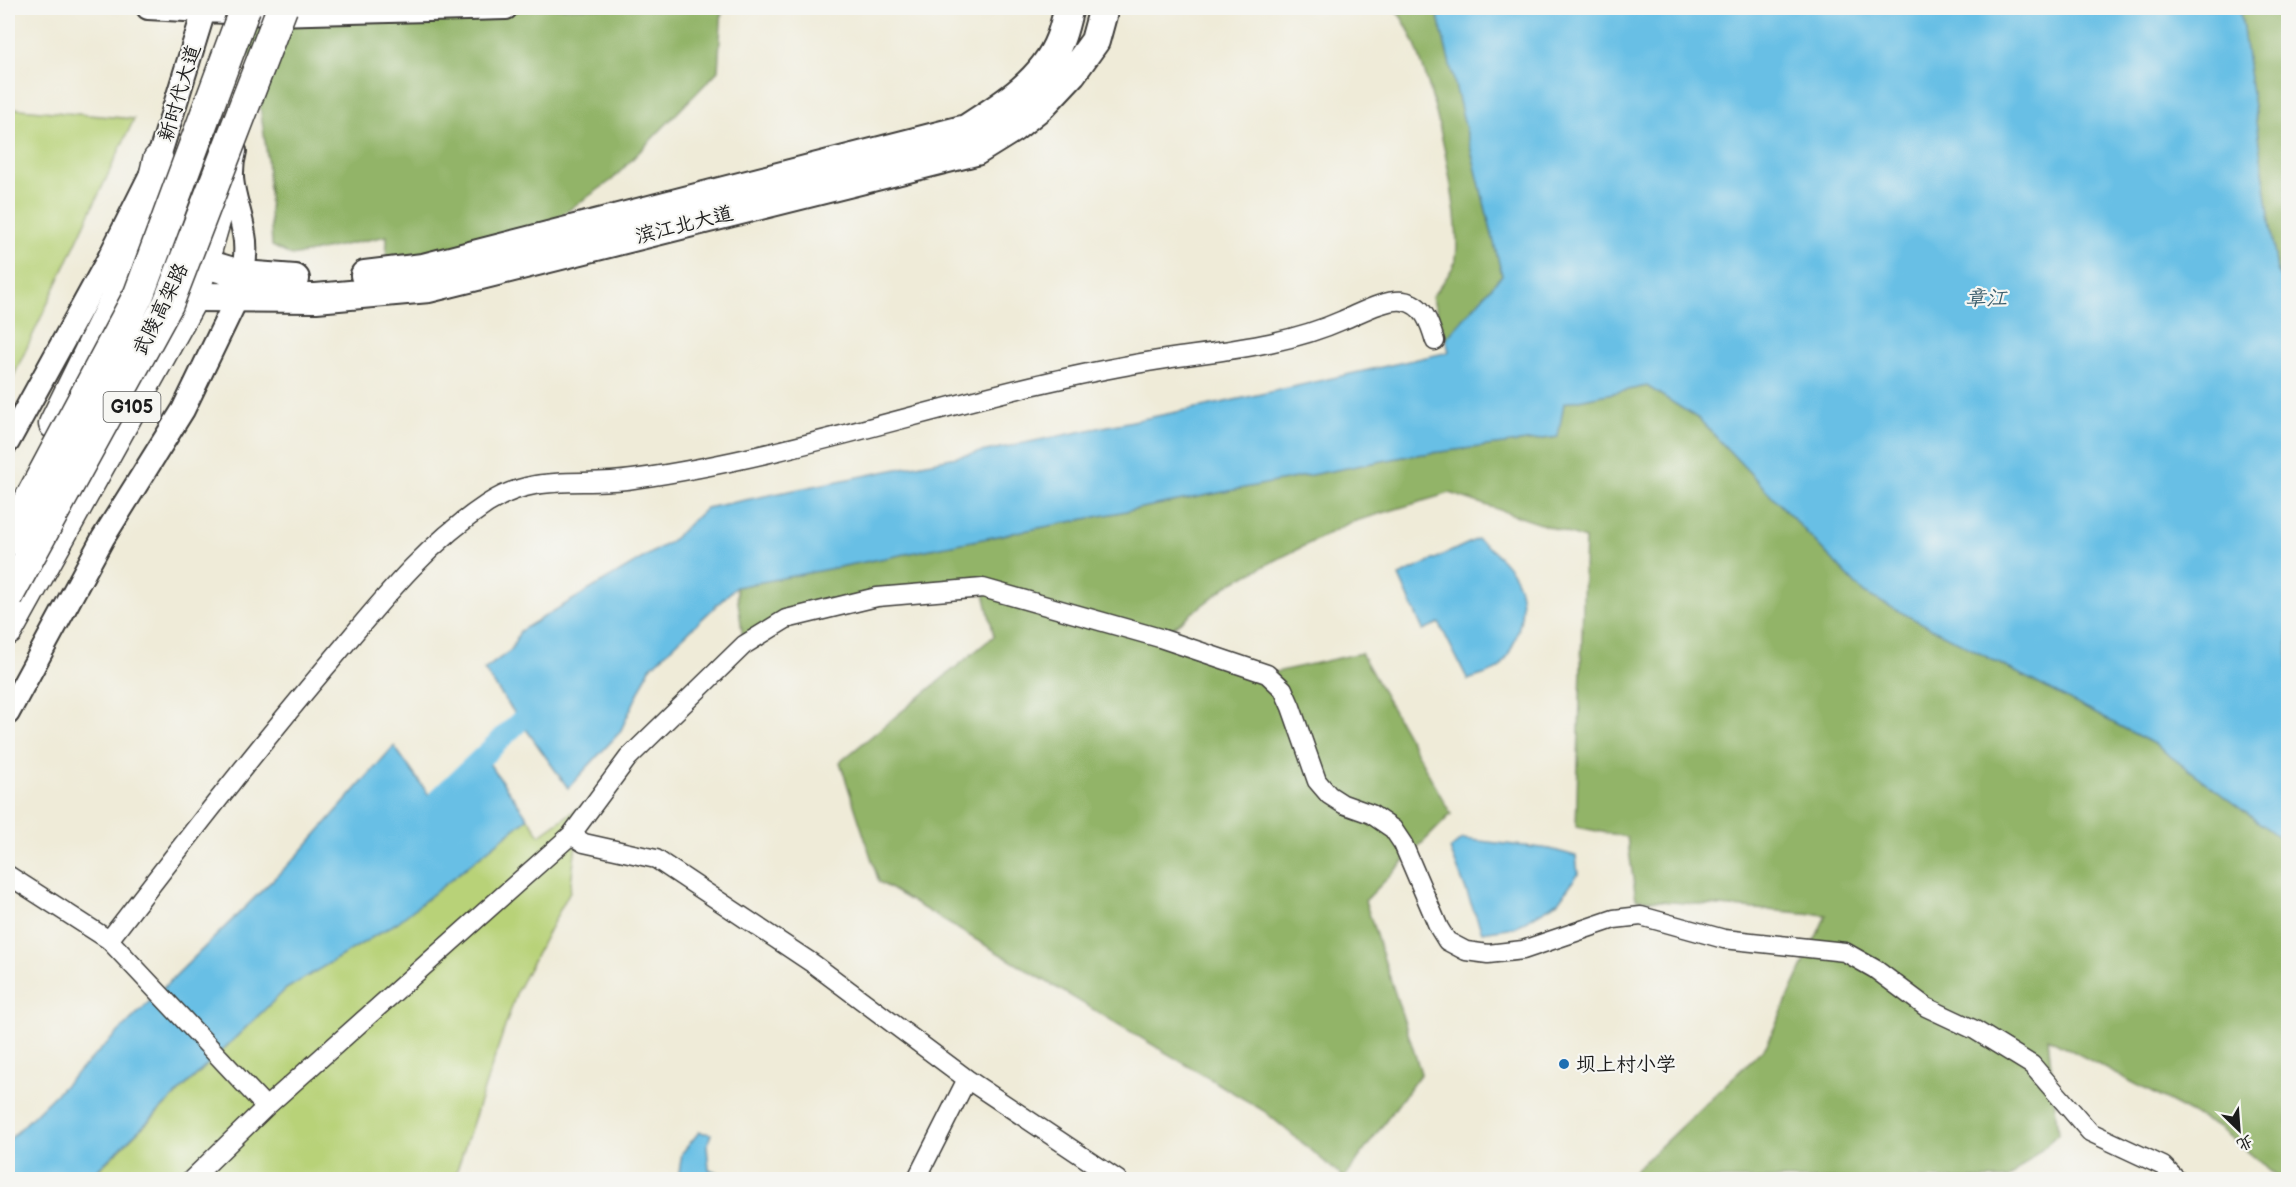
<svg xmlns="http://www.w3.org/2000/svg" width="2296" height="1187" font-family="'Balsamiq Sans','LXGW WenKai TC',sans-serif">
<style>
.green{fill:#b8d278;stroke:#6a774a;stroke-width:1.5}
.forest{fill:#92b468;stroke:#576842;stroke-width:1.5}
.water{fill:#68bfe5;stroke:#426e80;stroke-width:1.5}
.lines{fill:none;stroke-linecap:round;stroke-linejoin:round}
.canal{stroke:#68bfe5;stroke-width:21}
.minor-casing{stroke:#3c3b38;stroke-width:21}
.tertiary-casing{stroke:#3c3b38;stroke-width:26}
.primary-casing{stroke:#3c3b38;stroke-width:32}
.trunk-casing{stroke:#3c3b38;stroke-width:33}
.minor{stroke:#fff;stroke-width:18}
.tertiary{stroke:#fff;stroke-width:22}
.primary{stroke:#fff;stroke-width:28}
.trunk{stroke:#fff;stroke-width:30}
.trunk-bridge-casing{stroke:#3c3b38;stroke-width:33;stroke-linecap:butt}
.trunk-bridge{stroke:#fff;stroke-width:30}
.poi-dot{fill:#1f6fb2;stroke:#f6f6f2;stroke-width:2}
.labels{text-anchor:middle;stroke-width:4.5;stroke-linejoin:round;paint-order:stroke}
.shield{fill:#f6f6f2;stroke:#5d5d5c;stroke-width:1.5}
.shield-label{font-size:18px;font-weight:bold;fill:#1c1c1c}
.street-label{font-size:20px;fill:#1c1c1c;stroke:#f6f6f2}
.poi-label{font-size:20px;fill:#1c1c1c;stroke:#f6f6f2;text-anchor:start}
.water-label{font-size:21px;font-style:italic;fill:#3a5d6c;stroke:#f6f6f2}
</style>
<rect width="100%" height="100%" fill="#f6f6f2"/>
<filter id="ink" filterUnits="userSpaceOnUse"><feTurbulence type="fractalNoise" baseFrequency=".0167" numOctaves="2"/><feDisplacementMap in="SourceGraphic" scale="12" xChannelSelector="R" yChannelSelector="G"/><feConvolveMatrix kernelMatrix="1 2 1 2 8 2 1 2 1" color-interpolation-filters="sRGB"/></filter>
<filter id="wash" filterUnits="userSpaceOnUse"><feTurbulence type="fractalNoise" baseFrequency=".008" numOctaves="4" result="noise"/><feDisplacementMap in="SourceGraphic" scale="24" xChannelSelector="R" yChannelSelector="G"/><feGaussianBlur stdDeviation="1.35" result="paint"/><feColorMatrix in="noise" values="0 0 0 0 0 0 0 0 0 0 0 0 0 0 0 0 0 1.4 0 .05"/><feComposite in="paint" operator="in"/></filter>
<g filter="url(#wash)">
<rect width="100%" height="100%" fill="#efebd8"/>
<path class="green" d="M8 108 134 119 8 388Z
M581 806 570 891 517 991 454 1179 88 1180 286 989 398 922 528 818 540 835Z"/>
<path class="forest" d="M232 8H722L718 71 612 180 494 262 385 294 387 236 292 256 272 246 267 156 255 70Z
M1392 8H1436L1502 275 1446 339 1432 297C1439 287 1451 274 1455 262 1466 225 1424 25 1392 8Z
M2240 8H2288V290L2277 271Z
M1647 386 1699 419 1864 593 2154 744 2288 844V1179H2281L2219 1128 2048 1038 2058 1134 2008 1179H1626L1766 1046 1826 915 1636 899 1627 837 1576 827 1585 539 1450 493 1349 523 1231 583 1161 637 1267 674 1361 653 1451 814 1365 901 1421 1073 1344 1178 1264 1111 879 882 840 762 994 636 983 589 786 619 744 645 736 587 1408 456 1557 437 1564 403Z"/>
<path class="water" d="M1436 8H2240L2277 271 2288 290V844L2154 744 1864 593 1699 419 1647 386 1564 403 1558 437 1408 456 736 587 650 668 620 732 568 788 484 670 511 650 520 631 670 542 706 508 1221 403 1449 352 1446 339 1502 275Z
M1477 539C1517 566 1532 593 1515 640 1512 648 1505 663 1499 668 1491 674 1477 676 1468 680L1439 623 1423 630 1399 576Z
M394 746 431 798 486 759 528 818 398 922 286 989 88 1179 8 1180V1141L298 855Z
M1462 839 1550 849 1576 856 1578 874 1558 902 1515 927 1482 932 1450 849Z
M699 1132 711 1134 707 1146 709 1169 734 1179H678L682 1153Z"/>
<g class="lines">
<path class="canal" d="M438 799 539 703"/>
</g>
</g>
<g filter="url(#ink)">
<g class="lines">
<defs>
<path id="minor" d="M571 835 628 758 744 645 786 619 877 597 983 588 1160 638 1267 674 1283 689 1291 707 1317 781 1329 795 1343 804 1371 814 1393 829 1403 844 1439 928 1447 941 1466 951 1488 954 1523 950 1614 919 1641 916 1724 939 1845 952 1875 969 1926 1007 1975 1030 2032 1065 2090 1132 2163 1166 2177 1180
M8 875 109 940 266 1107
M109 940C180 848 251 756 326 667 376 608 422 547 487 504 536 472 579 487 633 479 814 454 986 386 1166 359 1227 350 1287 345 1343 320 1360 313 1385 299 1403 301 1424 304 1430 324 1435 341
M191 1180 266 1107 571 835 584 843 656 859 812 963 967 1079 1118 1180
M916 1180 967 1079"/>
<path id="tertiary" d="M205 8 204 11 272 14 506 8
M8 442 109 258 158 160 204 11 148 8
M8 713 103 538 183 410 238 296C243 277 248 254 244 234 239 202 226 184 235 151"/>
<path id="primary" d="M203 263 243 275 295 279
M365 275 423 268 966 129C1001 107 1044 81 1060 39 1064 29 1066 18 1069 8
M193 297 316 298 429 288 976 151 1013 128 1042 105 1072 73 1095 41 1104 8"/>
<path id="trunk" d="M54 424 129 271 138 247 158 160
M8 630 193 297 222 197"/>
</defs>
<use href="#minor" class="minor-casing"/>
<use href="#tertiary" class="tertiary-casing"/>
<use href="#primary" class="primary-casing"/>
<use href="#trunk" class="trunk-casing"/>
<use href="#minor" class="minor"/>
<use href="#tertiary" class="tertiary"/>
<use href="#primary" class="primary"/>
<use href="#trunk" class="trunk"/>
<defs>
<path id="trunk-bridge" d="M8 540 139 294 245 8
M8 596 168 304 282 8"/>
</defs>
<use href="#trunk-bridge" class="trunk-bridge-casing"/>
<use href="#trunk-bridge" class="trunk-bridge"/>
</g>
</g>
<circle class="poi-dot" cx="1564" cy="1064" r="6"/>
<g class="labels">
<rect class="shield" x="103.5" y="392" width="57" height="30" rx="4.5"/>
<g class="shield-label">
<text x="132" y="413">G105</text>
</g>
<g class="street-label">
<text transform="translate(179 93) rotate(-73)" y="7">新时代大道</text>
<text transform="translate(684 224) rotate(-14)" y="7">滨江北大道</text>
<text transform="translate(160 309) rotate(-64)" y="7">武陵高架路</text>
</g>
<g class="poi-label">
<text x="1576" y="1071">坝上村小学</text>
</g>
<g class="water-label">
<text x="1986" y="305">章江</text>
</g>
</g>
<rect width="2296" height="1187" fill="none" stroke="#f6f6f2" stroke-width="30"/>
<g transform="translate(2239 1130) rotate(155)" stroke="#f6f6f2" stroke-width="4.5" paint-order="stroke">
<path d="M0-4.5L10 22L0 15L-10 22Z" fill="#1c1c1c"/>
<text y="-9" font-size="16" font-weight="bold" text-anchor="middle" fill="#1c1c1c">北</text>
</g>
</svg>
